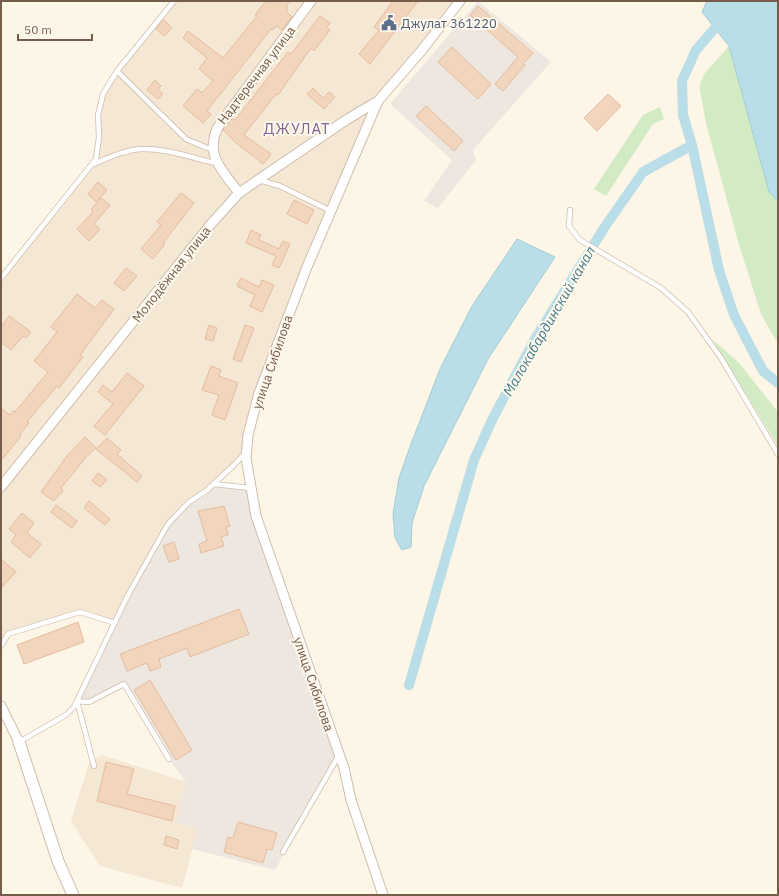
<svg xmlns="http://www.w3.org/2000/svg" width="779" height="896" font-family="'IBM Plex Sans',sans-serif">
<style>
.residential{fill:#f4e7d4}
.industrial{fill:#ede7e0}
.green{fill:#d2ebc4}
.water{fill:#badee7;stroke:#a0cdd8}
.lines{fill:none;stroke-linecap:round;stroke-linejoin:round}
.canal{stroke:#badee7;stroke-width:10}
.building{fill:#f2d5bd;stroke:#e5bc9e}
.service-casing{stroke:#cebdac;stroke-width:6}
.minor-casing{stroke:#cebdac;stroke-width:11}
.tertiary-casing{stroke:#cebdac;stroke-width:13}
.service{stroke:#fff;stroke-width:4.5}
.minor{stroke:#fff;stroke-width:9}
.tertiary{stroke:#fff;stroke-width:11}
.labels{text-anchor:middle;stroke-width:4;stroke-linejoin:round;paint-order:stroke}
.service-label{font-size:13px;fill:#4e5e75;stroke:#fff9ed;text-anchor:start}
.street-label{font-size:13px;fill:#765c4a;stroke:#fff9ed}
.water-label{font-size:14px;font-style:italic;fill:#437b8a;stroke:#fff9ed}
.quarter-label{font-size:15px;letter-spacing:1px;fill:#856293;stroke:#fff9ed}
</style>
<rect width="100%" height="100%" fill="#fdf5e6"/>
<path class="residential" d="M174 1H460L378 101 279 340 247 451 206 491 115 623 80 612 8 634 1 646V278L96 159 98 115 103 94 117 71Z
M102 755 186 782 177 823 198 828 182 888 100 866 71 821 89 763Z"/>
<path class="industrial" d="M478 1 551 62 473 150 476 160 438 208 424 201 452 160 390 104Z
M214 484 250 488 339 755 275 870 192 849 198 828 177 823 186 782 169 759 124 685 89 702 77 701 128 595 168 524 189 502Z"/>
<path class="green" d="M729 46 769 192 778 201V344L761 314 738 241 706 123 700 91V83L705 73Z
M660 107 664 119 653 124 606 196 594 189 643 115Z
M712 339 739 363 778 412V446Z"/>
<path class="water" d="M707 1H778V201L769 192 729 46 702 12Z
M517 239 555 257 488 359 424 486 412 523 411 547 402 550 395 538 393 514 399 478 411 444 440 369 472 306Z"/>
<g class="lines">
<path class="canal" d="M692 145 719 270 734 315 763 371 778 383
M409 685 474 460 492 420 535 339 604 228 643 172 692 145 683 115 682 81 696 50 715 28 732 1"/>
</g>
<path class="building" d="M266 1H290L286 6 288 8 286 11 292 17 282 30 277 26 273 30 271 29 207 111 211 114 203 123 183 106 197 89 202 93 213 81 199 69 207 58 183 38 188 31 223 58 257 16 255 15Z
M393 1H418L370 64 359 54 379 30 374 27Z
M478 6 533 53 523 64 525 65 503 91 495 84 518 57 470 15Z
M320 16 330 23 327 27 330 30 314 51 311 48 278 95 276 94 244 135 271 154 263 164 235 142 223 130 232 118 235 120 288 52 291 54Z
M164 20 172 28 164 36 156 29Z
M452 47 491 84 478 99 438 62Z
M155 80 161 86 158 89 163 94 158 99 147 90Z
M313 88 323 98 329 92 335 97 324 109 307 94Z
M608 94 621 106 597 131 584 118Z
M426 106 463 141 454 151 416 116Z
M98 182 107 190 96 202 88 194Z
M181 193 194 203 163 243 165 244 153 259 141 249 161 225 157 222Z
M101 198 110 205 94 224 100 229 89 241 77 229 93 212 91 210Z
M294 200 314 210 307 224 287 214Z
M251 230 261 235 259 240 279 249 283 241 290 244 279 268 272 265 276 256 246 243Z
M126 268 137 276 124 291 114 283Z
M241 278 259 287 262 280 274 285 262 312 250 306 255 295 237 286Z
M77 294 95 308 102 300 114 309 80 355 83 357 59 388 57 386 27 422 29 423 20 434 21 436 1 461V408L10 415 13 411 15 412 48 372 34 361 57 332 51 327Z
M9 316 31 332 26 338 23 336 11 350 1 342V327Z
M209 325 217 328 213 341 205 339Z
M245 325 254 328 241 362 233 359Z
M211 366 221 370 219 376 238 383 225 420 212 415 219 395 202 390Z
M127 373 144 386 105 435 94 426 113 404 98 392 103 385 112 392Z
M85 437 96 448 87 456 61 488 63 490 54 501 41 492 67 456Z
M107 438 121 450 117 454 142 476 137 482 96 449Z
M98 473 107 480 100 487 92 481Z
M89 501 110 519 105 525 84 508Z
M56 505 77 521 72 528 51 512Z
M224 506 230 526 226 527 228 535 221 537 224 546 201 553 199 544 207 541 198 511Z
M22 513 34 523 27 533 41 544 30 558 11 542 16 535 9 529Z
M174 542 179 559 169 562 163 546Z
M1 559 16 572 1 588Z
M239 609 249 634 190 657 187 648 159 659 161 667 150 671 147 663 127 671 120 654Z
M78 622 84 642 24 664 17 645Z
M150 680 192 750 176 760 134 690Z
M106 762 134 769 127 794 175 806 172 821 97 801Z
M238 822 277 833 272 850 267 849 263 863 224 852 228 837 233 838Z
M166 836 179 840 177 849 164 845Z"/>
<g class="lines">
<defs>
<path id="service" d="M117 71 186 139 212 150
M91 165C106 159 124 150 141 149 167 148 191 158 216 163
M259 180 280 186 331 211
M570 210 569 226 580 240 661 288 688 312 721 358 778 454
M1 278 96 159 99 137 98 115 103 94 117 71 174 1
M214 484 250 488
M1 646 8 634 80 612 115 623
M77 701 89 702 124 684 169 759
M77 701 94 766
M19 742 66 715 74 707 128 595 168 524 189 502 206 491 233 466 246 452
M283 852 339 755"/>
<path id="minor" d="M239 193C223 171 204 155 218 127L311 1
M1 487 211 224 239 193 346 120 378 101
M1 706 19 742
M383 895 351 800 344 768 256 516 246 458 248 435 259 393 307 267 378 101 422 50 460 1"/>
<path id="tertiary" d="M19 742 58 861 73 895"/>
</defs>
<use href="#service" class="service-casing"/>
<use href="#minor" class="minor-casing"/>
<use href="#tertiary" class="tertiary-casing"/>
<use href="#service" class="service"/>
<use href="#minor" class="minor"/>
<use href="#tertiary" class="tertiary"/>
</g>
<defs>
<symbol id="civic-bare" viewBox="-9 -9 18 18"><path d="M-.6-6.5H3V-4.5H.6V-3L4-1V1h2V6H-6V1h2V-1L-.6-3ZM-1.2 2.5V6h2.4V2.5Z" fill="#5c6f8a" stroke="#fff9ed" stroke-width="2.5" paint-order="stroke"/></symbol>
</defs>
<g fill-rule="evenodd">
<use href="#civic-bare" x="378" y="12" width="22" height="22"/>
</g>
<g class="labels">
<g class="service-label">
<text x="401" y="28">Джулат 361220</text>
</g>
<g class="street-label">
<text transform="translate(256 75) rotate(-53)" y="5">Надтеречная улица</text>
<text transform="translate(171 274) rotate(-52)" y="5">Молодёжная улица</text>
<text transform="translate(272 362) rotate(-71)" y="5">улица Сибилова</text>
<text transform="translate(314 684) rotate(71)" y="5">улица Сибилова</text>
</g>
<g class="water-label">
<text transform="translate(549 321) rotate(-60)" y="5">Малокабардинский канал</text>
</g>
<g class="quarter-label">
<text x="297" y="134">ДЖУЛАТ</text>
</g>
</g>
<rect width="779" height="896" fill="none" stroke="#765c4a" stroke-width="4"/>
<path d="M18 34v6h74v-6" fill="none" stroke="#765c4a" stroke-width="2"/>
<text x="24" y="34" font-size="12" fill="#765c4a" stroke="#fff9ed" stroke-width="3" paint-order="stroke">50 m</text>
</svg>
